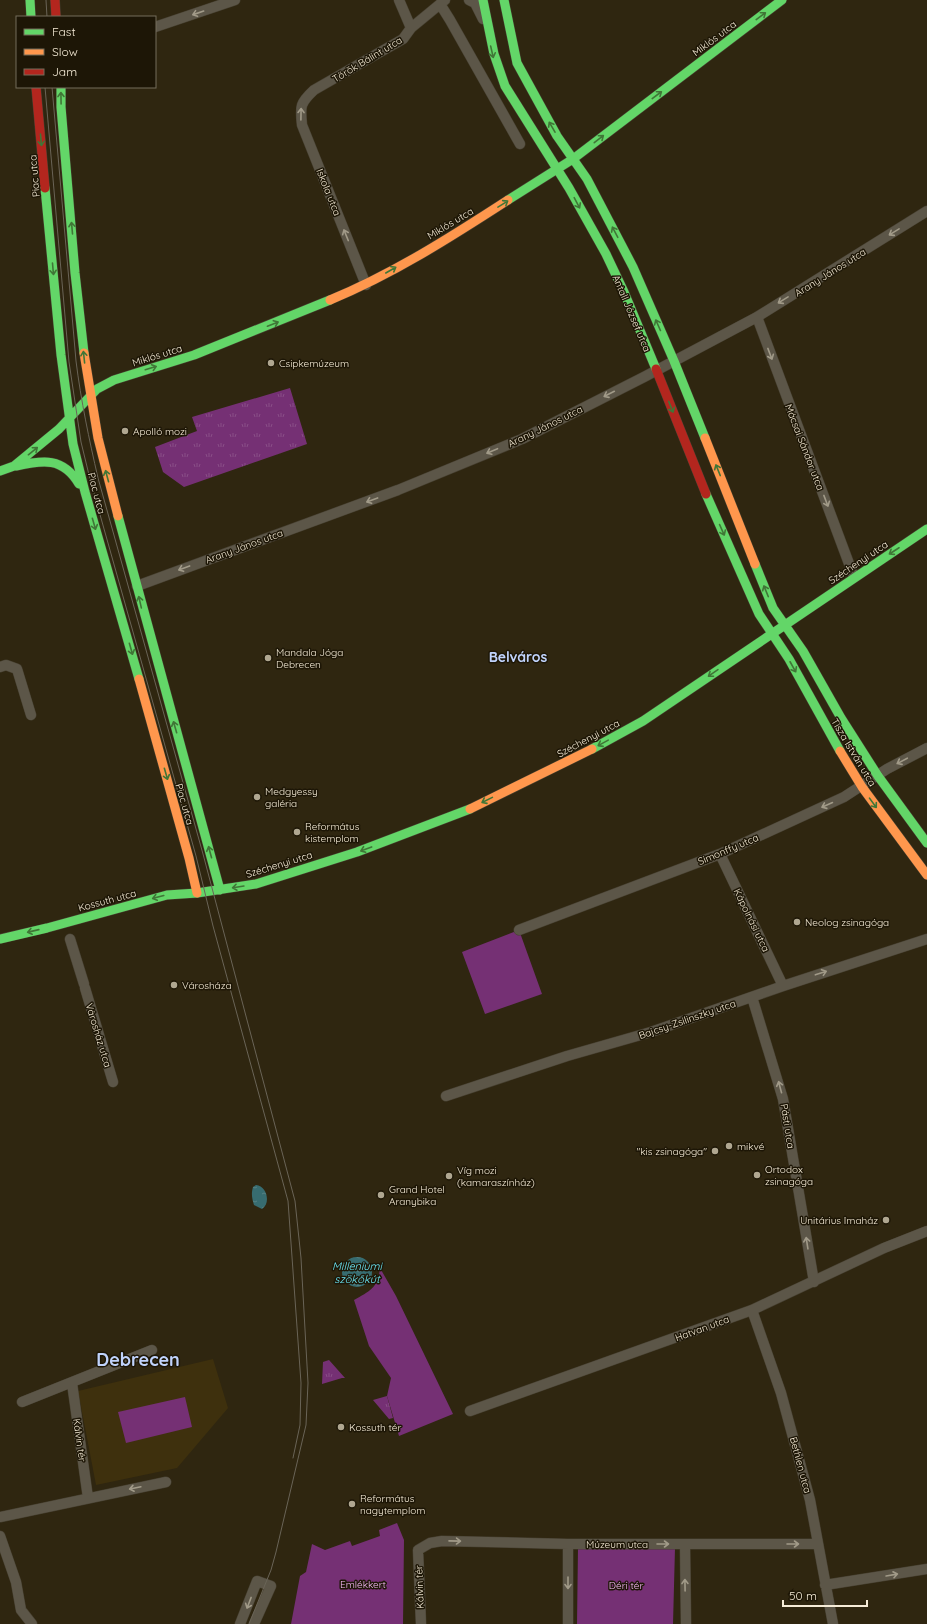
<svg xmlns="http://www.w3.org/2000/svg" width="927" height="1624" font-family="Quicksand,sans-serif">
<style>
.built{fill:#3e300d}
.grass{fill:url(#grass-tufts)}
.park{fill:#753074}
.water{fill:url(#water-ripples)}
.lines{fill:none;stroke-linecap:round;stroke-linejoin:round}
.street-casing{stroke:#474031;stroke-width:11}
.fast-casing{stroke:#474031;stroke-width:10}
.slow-casing{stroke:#474031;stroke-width:10}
.jam-casing{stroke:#474031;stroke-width:10}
.street{stroke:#5c5648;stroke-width:10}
.fast{stroke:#63d668;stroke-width:9}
.slow{stroke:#ff974d;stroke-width:9}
.jam{stroke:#b3261e;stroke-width:9}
.tram{stroke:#6a6457;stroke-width:1}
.oneway{stroke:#a19a88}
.oneway2{stroke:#407637}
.poi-dot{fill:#b0a791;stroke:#1d1606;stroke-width:1.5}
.labels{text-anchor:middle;stroke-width:3;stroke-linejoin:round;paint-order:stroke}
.street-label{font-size:10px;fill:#f6ecd7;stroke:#1d1606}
.poi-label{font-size:10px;fill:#f6ecd7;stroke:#1d1606;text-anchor:start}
.park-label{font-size:10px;fill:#fcbdfe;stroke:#1d1606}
.water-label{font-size:11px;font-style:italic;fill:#6be6f5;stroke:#1d1606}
.district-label{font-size:14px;font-weight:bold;fill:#c0d3fc;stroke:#1d1606}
.town-label{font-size:18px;font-weight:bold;fill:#c0d3fc;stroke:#1d1606}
</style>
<defs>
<pattern id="grass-tufts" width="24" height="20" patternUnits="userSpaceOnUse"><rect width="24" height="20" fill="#753074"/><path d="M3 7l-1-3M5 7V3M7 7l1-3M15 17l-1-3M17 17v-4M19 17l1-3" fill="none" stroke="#894e87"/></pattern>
<pattern id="water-ripples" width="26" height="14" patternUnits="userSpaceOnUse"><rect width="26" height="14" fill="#376c70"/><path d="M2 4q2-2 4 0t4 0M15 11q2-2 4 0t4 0" fill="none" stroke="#558184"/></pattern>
</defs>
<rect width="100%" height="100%" fill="#2f2610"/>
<path class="built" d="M213 1359 228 1408 177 1468 96 1485 78 1391Z"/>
<path class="grass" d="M290 388 307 444 184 487 163 472 155 447 197 431 192 417Z
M329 1360 345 1378H342L322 1384 323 1362Z
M387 1396 393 1418 389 1419 373 1400Z"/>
<path class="park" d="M519 930 542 994 485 1014 462 952Z
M380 1268 396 1296 453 1414 399 1436 387 1396 391 1378 369 1346 354 1300C370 1291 378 1288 380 1268Z
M185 1397 192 1427 126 1443 118 1412Z
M397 1523 404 1540 403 1624H291L300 1576 306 1572 312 1544 325 1550 350 1541 352 1546 380 1536 379 1530Z
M578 1547 675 1548 673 1624H577Z"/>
<path class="water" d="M256 1185C267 1186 271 1203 262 1209L254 1205C252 1198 251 1194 253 1187Z
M342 1272a15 15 0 1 1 30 0a15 15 0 1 1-30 0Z"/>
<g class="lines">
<defs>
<path id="street" d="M399 0 411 28
M469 0 475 3 483 19
M440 4 450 20 520 144
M155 27 235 0
M366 285 302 125C300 106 300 103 314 90L403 39 411 28 445 0
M757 317 854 577
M137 586 398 490 522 439 644 377 757 317 927 211
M0 667 6 665 17 669 31 715
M720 854 783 986
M519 930 720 854 844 797 887 769 927 748
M70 939 84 984
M85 988 113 1082
M752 997 783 1099 814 1282
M446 1096 567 1056 651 1032 783 986 927 939
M752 1310 781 1393 810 1500 833 1624
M72 1383 88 1498
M22 1402 152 1350
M470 1411 752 1310 884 1248 927 1231
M0 1517 166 1482
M0 1536 16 1582 21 1610 32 1624
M568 1544V1624
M685 1544 686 1624
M825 1585 927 1569
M240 1624 257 1581 271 1586 254 1624
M421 1624 418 1550 430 1543 442 1541 568 1544H817"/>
<path id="fast" d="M30 0 31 17
M483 0 494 54 505 86 569 188 606 254 624 292 656 369
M504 0 517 63 557 136 587 179 633 267 674 361 705 438
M61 87V107L75 273 84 353
M45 188 61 355 73 444 85 492 139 679
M508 200 573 159 782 0
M16 466C43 460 63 457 79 484
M0 471 14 466 59 429 97 389 114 380 194 355 330 300
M706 494 759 614 789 659 840 751
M118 516 220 890
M755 564 773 608 803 651 841 718 878 776 927 843
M592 749 643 721 927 529
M0 939 47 928 167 895 197 893 256 884 357 852 470 809"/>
<path id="slow" d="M330 300C393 274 451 237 508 200
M84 353 98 438 118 516
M705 438 755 564
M139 679 189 858 197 893
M840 751 862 787 927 875
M470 809 592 749"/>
<path id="jam" d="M55 0 56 17
M36 87 45 188
M656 369 706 494"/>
</defs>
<use href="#street" class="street-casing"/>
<use href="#fast" class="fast-casing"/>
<use href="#slow" class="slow-casing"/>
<use href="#jam" class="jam-casing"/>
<use href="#street" class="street"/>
<use href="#fast" class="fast"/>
<use href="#slow" class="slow"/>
<use href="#jam" class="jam"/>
<path class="tram" d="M46 0 47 17
M45 87 69 362 81 442 90 479 196 856 213 926 288 1201 301 1383 300 1425 293 1458
M52 87 76 361C81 401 89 439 98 478L203 854 295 1201 301 1258 308 1383 306 1425 276 1552 271 1570 249 1624"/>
</g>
<defs><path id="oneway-shaft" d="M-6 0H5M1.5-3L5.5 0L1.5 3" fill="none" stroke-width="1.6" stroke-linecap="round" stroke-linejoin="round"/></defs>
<g class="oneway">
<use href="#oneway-shaft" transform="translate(198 13) rotate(161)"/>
<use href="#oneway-shaft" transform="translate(301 114) rotate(-89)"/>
<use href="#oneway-shaft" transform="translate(894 232) rotate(148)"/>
<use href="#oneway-shaft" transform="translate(346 235) rotate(-112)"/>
<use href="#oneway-shaft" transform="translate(783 300) rotate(148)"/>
<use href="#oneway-shaft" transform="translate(770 354) rotate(69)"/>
<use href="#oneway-shaft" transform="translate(609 394) rotate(153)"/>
<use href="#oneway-shaft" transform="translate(492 451) rotate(157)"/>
<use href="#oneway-shaft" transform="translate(372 500) rotate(160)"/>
<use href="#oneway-shaft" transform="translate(826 501) rotate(69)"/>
<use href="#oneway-shaft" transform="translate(184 568) rotate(160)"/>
<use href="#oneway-shaft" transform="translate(902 761) rotate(152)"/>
<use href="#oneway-shaft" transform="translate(827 805) rotate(156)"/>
<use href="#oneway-shaft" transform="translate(821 973) rotate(-18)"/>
<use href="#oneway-shaft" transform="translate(780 1087) rotate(-105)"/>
<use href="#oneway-shaft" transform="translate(807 1243) rotate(-99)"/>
<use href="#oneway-shaft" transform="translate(135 1488) rotate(168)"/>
<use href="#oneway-shaft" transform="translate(455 1541) rotate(1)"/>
<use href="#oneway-shaft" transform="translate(663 1544)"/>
<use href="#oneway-shaft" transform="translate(793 1544)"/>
<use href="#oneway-shaft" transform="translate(892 1575) rotate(-10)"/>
<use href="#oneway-shaft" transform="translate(568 1583) rotate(90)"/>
<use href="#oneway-shaft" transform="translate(685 1585) rotate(-91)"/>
<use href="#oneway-shaft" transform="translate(249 1603) rotate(111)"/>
</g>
<g class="oneway2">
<use href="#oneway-shaft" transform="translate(761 16) rotate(-37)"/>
<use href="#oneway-shaft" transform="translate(492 52) rotate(77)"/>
<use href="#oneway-shaft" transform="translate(657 95) rotate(-37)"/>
<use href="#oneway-shaft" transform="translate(61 98) rotate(-91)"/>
<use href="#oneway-shaft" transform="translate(552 127) rotate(-120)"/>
<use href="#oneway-shaft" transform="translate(599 139) rotate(-38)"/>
<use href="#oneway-shaft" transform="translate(41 140) rotate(85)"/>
<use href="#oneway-shaft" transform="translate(577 203) rotate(62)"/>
<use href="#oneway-shaft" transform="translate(503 204) rotate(-32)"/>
<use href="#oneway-shaft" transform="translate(72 228) rotate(-95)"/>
<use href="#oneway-shaft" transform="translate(615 232) rotate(-118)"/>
<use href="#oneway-shaft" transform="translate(53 269) rotate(85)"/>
<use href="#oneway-shaft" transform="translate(391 270) rotate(-30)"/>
<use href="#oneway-shaft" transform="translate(273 324) rotate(-21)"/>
<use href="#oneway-shaft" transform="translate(658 325) rotate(-114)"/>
<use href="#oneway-shaft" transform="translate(84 357) rotate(-96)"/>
<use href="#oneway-shaft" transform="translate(151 368) rotate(-17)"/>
<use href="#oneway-shaft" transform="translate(671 407) rotate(68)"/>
<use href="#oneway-shaft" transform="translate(33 451) rotate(-39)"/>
<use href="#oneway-shaft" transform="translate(718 470) rotate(-112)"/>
<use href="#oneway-shaft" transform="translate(107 476) rotate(-105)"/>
<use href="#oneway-shaft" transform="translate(94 524) rotate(74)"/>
<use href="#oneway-shaft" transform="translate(722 530) rotate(66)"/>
<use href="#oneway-shaft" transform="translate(894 551) rotate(147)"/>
<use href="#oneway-shaft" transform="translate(766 591) rotate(-112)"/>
<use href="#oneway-shaft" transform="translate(140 602) rotate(-103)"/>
<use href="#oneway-shaft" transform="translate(131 649) rotate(74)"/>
<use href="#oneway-shaft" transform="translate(793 667) rotate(61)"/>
<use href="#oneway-shaft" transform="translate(713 673) rotate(145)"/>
<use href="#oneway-shaft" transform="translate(175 727) rotate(-106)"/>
<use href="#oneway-shaft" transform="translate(603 743) rotate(151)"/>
<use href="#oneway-shaft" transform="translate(166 774) rotate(74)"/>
<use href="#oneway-shaft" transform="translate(487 800) rotate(154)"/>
<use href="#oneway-shaft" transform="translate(873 803) rotate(54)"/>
<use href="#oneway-shaft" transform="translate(366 849) rotate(160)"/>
<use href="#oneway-shaft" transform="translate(210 852) rotate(-105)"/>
<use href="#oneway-shaft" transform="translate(238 887) rotate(171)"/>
<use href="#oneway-shaft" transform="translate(158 897) rotate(165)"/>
<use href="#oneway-shaft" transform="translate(33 931) rotate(167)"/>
</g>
<g class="poi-dot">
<circle cx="271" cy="363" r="4"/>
<circle cx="125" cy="431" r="4"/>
<circle cx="268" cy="658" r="4"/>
<circle cx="257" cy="797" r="4"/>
<circle cx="297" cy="832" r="4"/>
<circle cx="797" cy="922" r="4"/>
<circle cx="174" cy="985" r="4"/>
<circle cx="729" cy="1146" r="4"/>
<circle cx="715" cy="1151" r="4"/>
<circle cx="757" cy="1175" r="4"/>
<circle cx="449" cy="1176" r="4"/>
<circle cx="381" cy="1195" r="4"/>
<circle cx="886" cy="1220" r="4"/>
<circle cx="341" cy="1427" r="4"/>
<circle cx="352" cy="1504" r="4"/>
</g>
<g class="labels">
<g class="street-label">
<text transform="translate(714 38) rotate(-37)" y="4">Miklós utca</text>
<text transform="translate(367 59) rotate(-31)" y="4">Török Bálint utca</text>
<text transform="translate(34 176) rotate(-95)" y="4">Piac utca</text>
<text transform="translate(329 192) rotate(68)" y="4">Iskola utca</text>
<text transform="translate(450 223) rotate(-31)" y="4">Miklós utca</text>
<text transform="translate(830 272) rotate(-32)" y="4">Arany János utca</text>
<text transform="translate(632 313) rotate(67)" y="4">Antall József utca</text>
<text transform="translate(157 355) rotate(-17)" y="4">Miklós utca</text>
<text transform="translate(545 426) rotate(-26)" y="4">Arany János utca</text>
<text transform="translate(805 447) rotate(69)" y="4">Mácsai Sándor utca</text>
<text transform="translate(97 493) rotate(75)" y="4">Piac utca</text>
<text transform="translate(244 546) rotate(-20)" y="4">Arany János utca</text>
<text transform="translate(858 562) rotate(-34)" y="4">Széchenyi utca</text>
<text transform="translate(588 738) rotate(-28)" y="4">Széchenyi utca</text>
<text transform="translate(854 752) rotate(59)" y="4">Tisza István utca</text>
<text transform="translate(185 804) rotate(74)" y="4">Piac utca</text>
<text transform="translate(728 849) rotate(-23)" y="4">Simonffy utca</text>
<text transform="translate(279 864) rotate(-17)" y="4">Széchenyi utca</text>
<text transform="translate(107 900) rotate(-15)" y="4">Kossuth utca</text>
<text transform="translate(752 920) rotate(64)" y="4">Kápolnási utca</text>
<text transform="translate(687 1019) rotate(-19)" y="4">Bajcsy-Zsilinszky utca</text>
<text transform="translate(99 1035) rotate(73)" y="4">Városház utca</text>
<text transform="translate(788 1126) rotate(81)" y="4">Pásti utca</text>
<text transform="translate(702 1328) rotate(-20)" y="4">Hatvan utca</text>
<text transform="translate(80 1440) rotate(82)" y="4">Kálvin tér</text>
<text transform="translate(801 1465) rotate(75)" y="4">Bethlen utca</text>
<text x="617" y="1548">Múzeum utca</text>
<text transform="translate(419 1587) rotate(-92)" y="4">Kálvin tér</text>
</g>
<g class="poi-label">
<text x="279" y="367">Csipkemúzeum</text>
<text x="133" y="435">Apolló mozi</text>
<text x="276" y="656">Mandala Jóga<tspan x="276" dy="12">Debrecen</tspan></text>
<text x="265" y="795">Medgyessy<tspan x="265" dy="12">galéria</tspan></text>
<text x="305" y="830">Református<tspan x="305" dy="12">kistemplom</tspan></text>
<text x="805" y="926">Neolog zsinagóga</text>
<text x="182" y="989">Városháza</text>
<text x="737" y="1150">mikvé</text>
<text x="707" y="1155" text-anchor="end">"kis zsinagóga"</text>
<text x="765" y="1173">Ortodox<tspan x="765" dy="12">zsinagóga</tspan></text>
<text x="457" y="1174">Víg mozi<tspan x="457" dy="12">(kamaraszínház)</tspan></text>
<text x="389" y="1193">Grand Hotel<tspan x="389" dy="12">Aranybika</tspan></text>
<text x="878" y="1224" text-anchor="end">Unitárius Imaház</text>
<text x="349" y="1431">Kossuth tér</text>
<text x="360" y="1502">Református<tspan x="360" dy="12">nagytemplom</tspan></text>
</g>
<g class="park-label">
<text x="363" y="1588">Emlékkert</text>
<text x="626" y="1589">Déri tér</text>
</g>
<g class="water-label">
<text x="357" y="1270">Milleniumi<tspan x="357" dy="13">szökőkút</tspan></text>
</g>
<g class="district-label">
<text x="518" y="662">Belváros</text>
</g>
<g class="town-label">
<text x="138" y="1366">Debrecen</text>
</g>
</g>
<rect x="16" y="16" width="140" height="72" fill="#1d1606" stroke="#746c5a"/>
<rect x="24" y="29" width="20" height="6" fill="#63d668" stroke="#746c5a"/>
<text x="52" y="36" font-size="12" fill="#f6ecd7">Fast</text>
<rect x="24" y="49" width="20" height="6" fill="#ff974d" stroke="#746c5a"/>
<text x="52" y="56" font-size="12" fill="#f6ecd7">Slow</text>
<rect x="24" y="69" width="20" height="6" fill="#b3261e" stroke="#746c5a"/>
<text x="52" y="76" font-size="12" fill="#f6ecd7">Jam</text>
<path d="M783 1600v6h84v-6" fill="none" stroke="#f6ecd7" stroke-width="2"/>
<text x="789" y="1600" font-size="12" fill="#f6ecd7" stroke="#1d1606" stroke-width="3" paint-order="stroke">50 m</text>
</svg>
